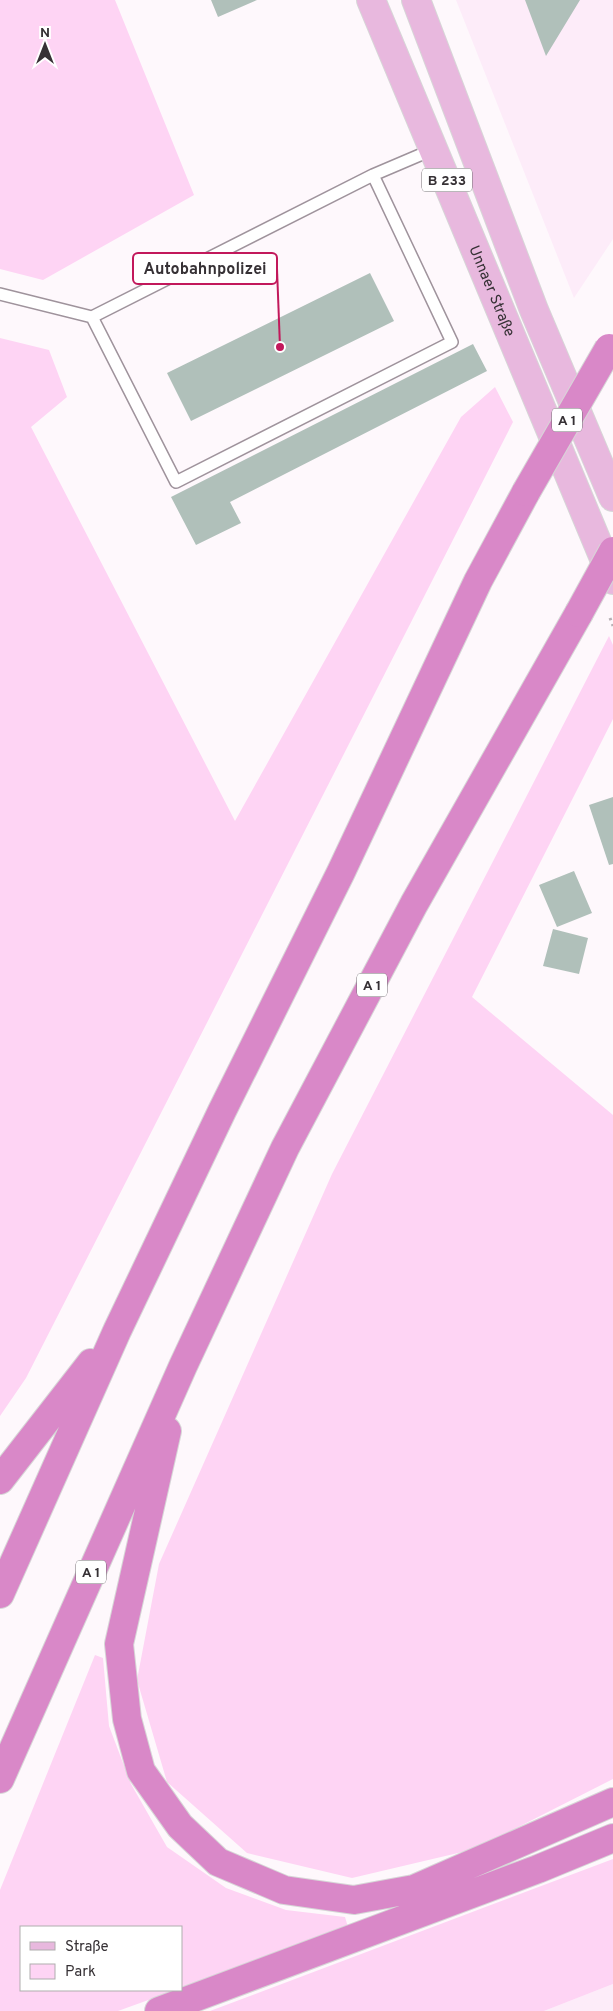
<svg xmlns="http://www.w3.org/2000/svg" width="613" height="2011" font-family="Overpass,sans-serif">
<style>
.built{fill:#fdecf9}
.green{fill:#fed4f4}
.building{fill:#b0c0ba}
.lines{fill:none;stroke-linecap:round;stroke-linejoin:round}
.service-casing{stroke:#9f939c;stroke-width:14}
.primary-casing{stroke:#d7d6d7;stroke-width:30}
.motorway-casing{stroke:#d7d6d7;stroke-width:30}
.path{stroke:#b7b1b5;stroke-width:3;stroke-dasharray:2.5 4;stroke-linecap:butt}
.service{stroke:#fff;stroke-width:11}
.primary{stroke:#e8b8de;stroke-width:28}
.motorway{stroke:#d988c8;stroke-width:28}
.motorway-bridge-casing{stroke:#d7d6d7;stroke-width:30;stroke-linecap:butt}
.motorway-bridge{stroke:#d988c8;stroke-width:28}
.labels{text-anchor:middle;stroke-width:5;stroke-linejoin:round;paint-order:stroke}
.shield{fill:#fff;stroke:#726f72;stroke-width:1}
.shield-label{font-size:14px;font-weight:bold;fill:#363135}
.street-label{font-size:15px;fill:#363135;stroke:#fff}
.leader{fill:none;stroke:#c2185b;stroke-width:2}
.callout-dot{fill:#c2185b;stroke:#fff;stroke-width:2}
.callout{fill:#fff;stroke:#c2185b;stroke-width:2}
.callout-label{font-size:16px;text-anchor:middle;font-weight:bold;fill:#363135}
</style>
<rect width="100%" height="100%" fill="#fef8fc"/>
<path class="built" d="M456 0H613V239L574 298Z
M613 1984V2011H544Z"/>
<path class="green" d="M0 0H115L194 195 43 280 0 269Z
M0 338 49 350 67 397 31 427 235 821 461 417 495 387 513 422 26 1378 0 1416Z
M609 636 613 645V719L472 997 613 1115V1779L475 1849 352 1878 247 1853 167 1782 137 1680 159 1564 332 1174Z
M95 1655 103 1658 109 1726 131 1784 167 1847 226 1888 286 1910 345 1917 348 1927 181 1988V1927H21V1990H176L118 2011H0V1890Z
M613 1859V1984L544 2011H210Z"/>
<path class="building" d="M211 0H257L218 17Z
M525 0H580L546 56Z
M370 273 394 321 191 421 167 373Z
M473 344 487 371 230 502 241 523 196 545 171 497Z
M613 797V864L609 865 589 805Z
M574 871 592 913 557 927 539 885Z
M553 929 588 938 579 974 543 966Z"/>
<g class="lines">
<defs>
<path id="service" d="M0 294 92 317 373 175 434 149
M92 317 176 482 452 342 373 175"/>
<g id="primary">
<path id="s1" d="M371 0 613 580"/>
<path d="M416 0 534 310 613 497"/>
</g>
<path id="motorway" d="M167 1431 119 1644 127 1719 141 1771 180 1826 218 1862 284 1890 354 1900 414 1889 613 1802
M0 1480 91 1363
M0 1594 117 1331 222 1111 341 872 478 581 526 492
M0 1779 183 1366 285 1148 414 904 579 613
M159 2011 538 1869 613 1838"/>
</defs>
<use href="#service" class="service-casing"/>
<use href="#primary" class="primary-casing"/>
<use href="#motorway" class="motorway-casing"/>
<path class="path" d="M610 618 613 626"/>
<use href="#service" class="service"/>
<use href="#primary" class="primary"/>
<use href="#motorway" class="motorway"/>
<defs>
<path id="motorway-bridge" d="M526 492 609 348
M579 613 613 551"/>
</defs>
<use href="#motorway-bridge" class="motorway-bridge-casing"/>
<use href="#motorway-bridge" class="motorway-bridge"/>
</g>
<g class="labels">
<g class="shield">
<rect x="422" y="168.5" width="50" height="23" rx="4"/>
<rect x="552" y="408.5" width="30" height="23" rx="4"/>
<rect x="357" y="973.5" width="30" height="23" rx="4"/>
<rect x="76" y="1560.5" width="30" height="23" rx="4"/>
</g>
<g class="shield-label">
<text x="447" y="185">B 233</text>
<text x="567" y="425">A 1</text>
<text x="372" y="990">A 1</text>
<text x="91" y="1577">A 1</text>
</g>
<g class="street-label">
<text dy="5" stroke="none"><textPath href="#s1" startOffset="315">Unnaer Straße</textPath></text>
</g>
</g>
<path class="leader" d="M280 347L277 269"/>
<circle class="callout-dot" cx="280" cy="347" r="5"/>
<rect class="callout" x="133" y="253" width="144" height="31" rx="5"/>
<g class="callout-label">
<text x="205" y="274">Autobahnpolizei</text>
</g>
<rect x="20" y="1926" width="162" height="65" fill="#ffffff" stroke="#afadae"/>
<rect x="30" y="1942" width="25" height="8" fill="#e8b8de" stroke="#afadae"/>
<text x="65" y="1951" font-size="15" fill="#363135">Straße</text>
<rect x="30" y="1964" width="25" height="15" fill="#fed4f4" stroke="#afadae"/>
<text x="65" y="1976" font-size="15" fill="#363135">Park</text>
<g transform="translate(45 45)" stroke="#ffffff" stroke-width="4" paint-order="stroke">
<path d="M0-4L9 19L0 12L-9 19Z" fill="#363135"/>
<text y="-8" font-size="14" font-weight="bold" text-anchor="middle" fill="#363135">N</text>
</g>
</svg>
